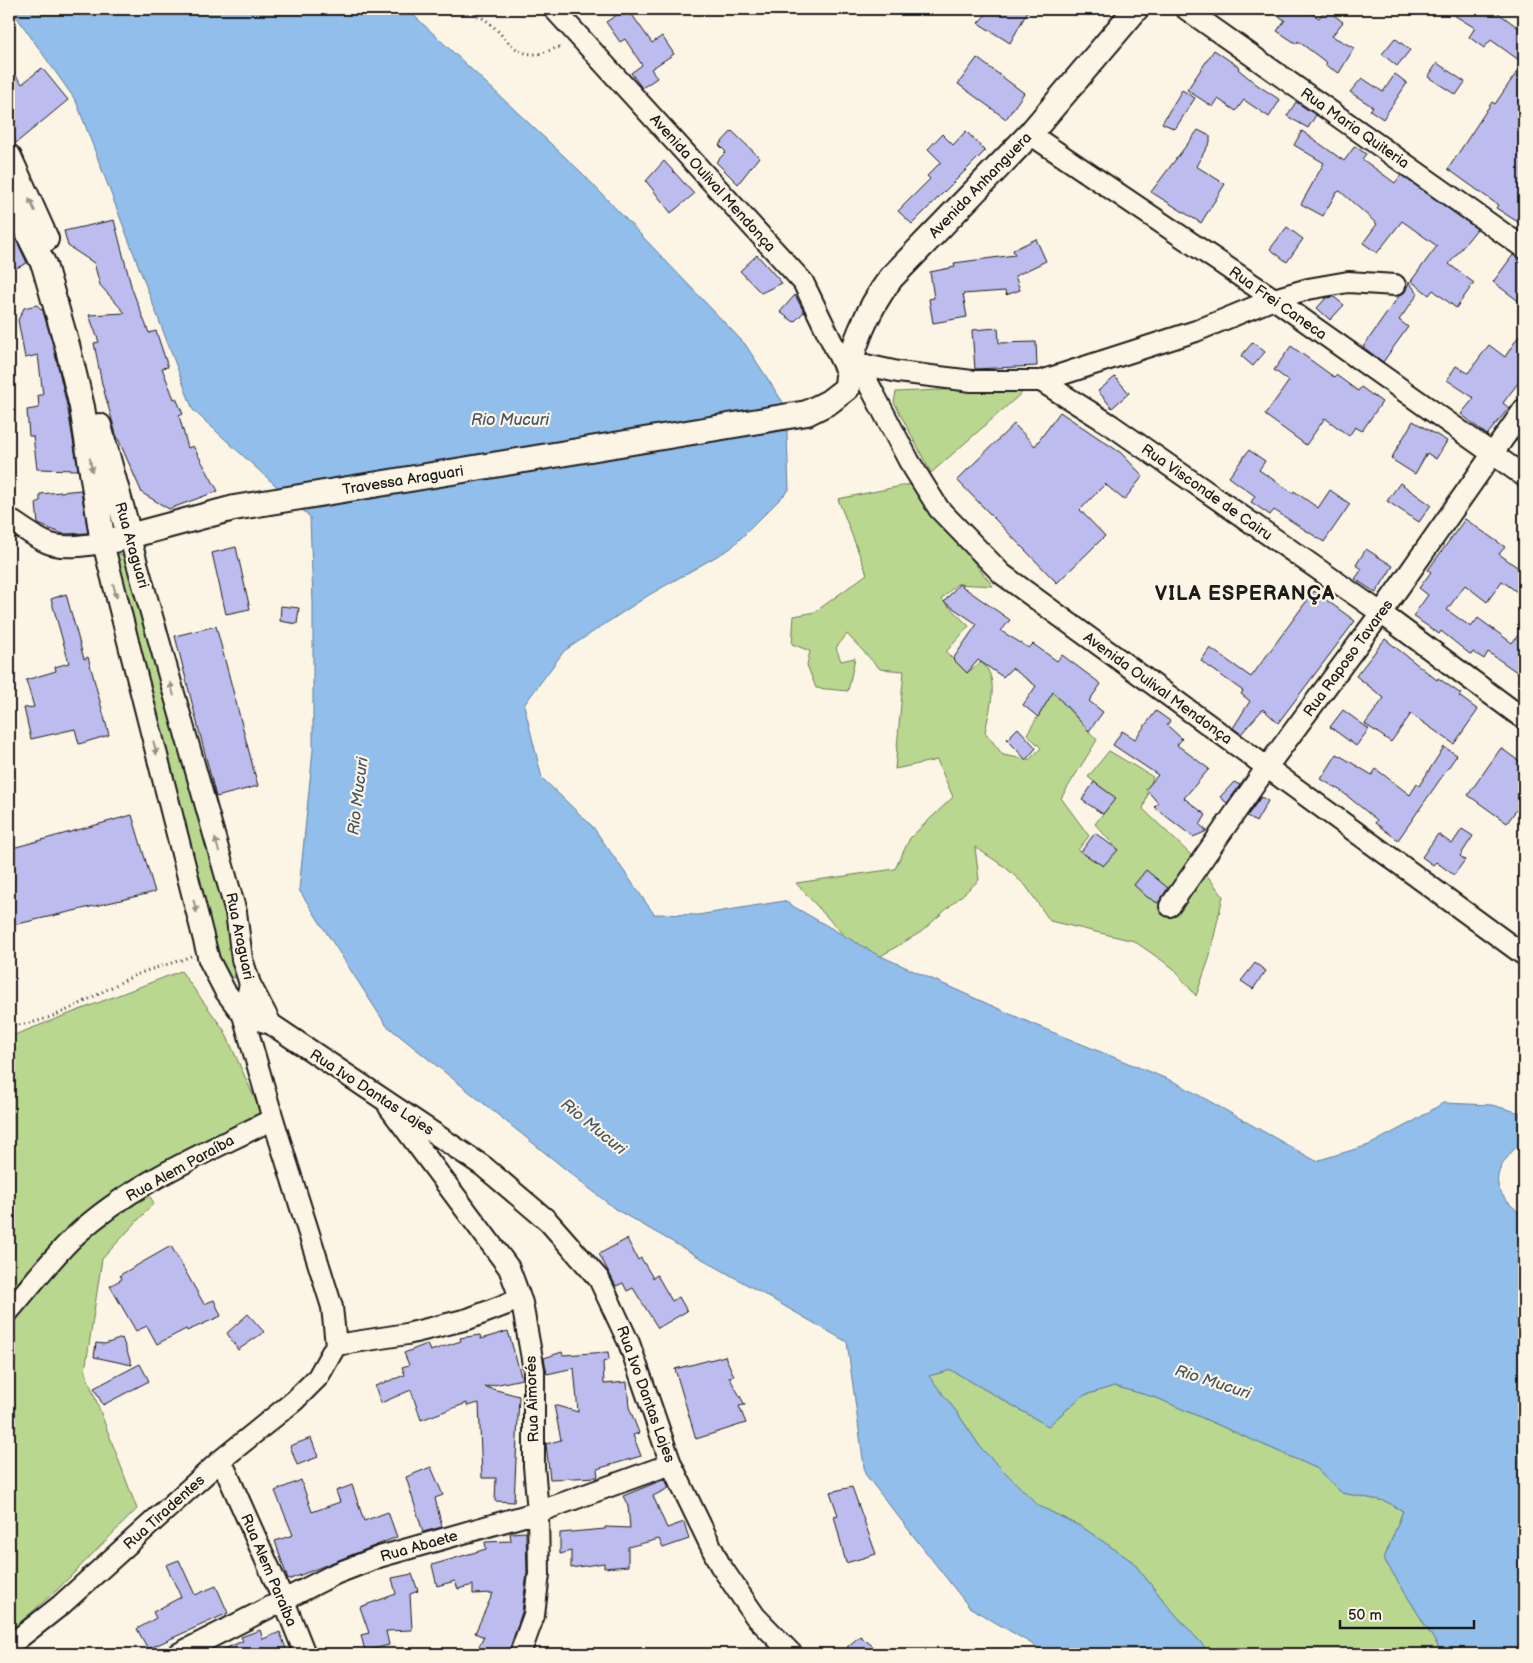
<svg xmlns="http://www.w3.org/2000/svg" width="1533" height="1663" font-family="'Balsamiq Sans',sans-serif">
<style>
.green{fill:#bad78f;stroke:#6b7a56}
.water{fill:#91beea;stroke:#627d98}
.building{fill:#bcbcee;stroke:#1c1c1c}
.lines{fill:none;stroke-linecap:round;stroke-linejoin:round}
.minor-casing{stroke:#1c1c1c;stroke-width:24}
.tertiary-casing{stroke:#1c1c1c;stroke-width:28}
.path{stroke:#1c1c1c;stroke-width:3;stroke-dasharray:1 4;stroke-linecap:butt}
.minor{stroke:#fcf5e5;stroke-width:20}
.tertiary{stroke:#fcf5e5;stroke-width:24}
.oneway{fill:#97938b}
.labels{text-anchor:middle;stroke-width:4.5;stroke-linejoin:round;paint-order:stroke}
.street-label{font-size:15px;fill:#1c1c1c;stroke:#fcf5e5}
.water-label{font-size:16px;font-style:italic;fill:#455564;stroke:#fcf5e5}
.district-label{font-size:20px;font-weight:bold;letter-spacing:1px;fill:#1c1c1c;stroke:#fcf5e5}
</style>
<rect width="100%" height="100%" fill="#fcf5e5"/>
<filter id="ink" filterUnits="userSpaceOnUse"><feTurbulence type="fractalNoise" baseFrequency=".02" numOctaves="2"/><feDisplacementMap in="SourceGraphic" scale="10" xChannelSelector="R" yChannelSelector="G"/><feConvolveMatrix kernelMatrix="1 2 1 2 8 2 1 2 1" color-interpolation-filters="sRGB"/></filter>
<g filter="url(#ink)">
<path class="green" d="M986 388 1024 391 931 473 894 402 896 392Z
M911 484 993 586 957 584 941 599 969 626 946 652 967 673 981 662C1001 678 989 710 985 732L1003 755 1029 760 1041 748 1027 734 1053 692 1097 740 1061 798 1089 836 1078 850 1103 865 1118 850 1095 824 1115 798 1088 777 1109 751 1153 777 1143 809 1192 856 1223 896 1209 959 1196 996 1173 968 1134 941 1050 921 1026 886 1005 867 975 847 979 880 921 932 869 963 796 883 895 869 910 838 953 797 937 760 895 769 904 671 880 669 847 634 836 648 841 661 855 658 848 691 816 688 807 665 810 651 792 644 794 616 815 612 867 574 838 499Z
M120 554 128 558 241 968 235 978 229 977 223 968 112 561 116 555Z
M181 971 224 1030 263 1117 71 1229 9 1294V1037Z
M146 1191 154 1203 102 1259 85 1371 137 1509 57 1590 9 1632V1380L14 1375 9 1369V1328L81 1239Z
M951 1370 1048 1426 1082 1396 1114 1386 1157 1398 1316 1468 1342 1493 1385 1501 1403 1511 1384 1559 1443 1654H1211L1167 1605 1133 1562 1082 1527 1039 1506 981 1448 956 1411 928 1376Z"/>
<path class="water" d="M11 9H407L581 172 745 344 786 407 789 490 731 548 649 595 564 651 524 705 542 778 593 827 654 914 698 915 784 901 876 954 1035 1025 1177 1083 1316 1161 1369 1145 1414 1121 1443 1103 1492 1105 1524 1114V1139C1493 1170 1485 1187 1524 1216V1654H1443L1384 1559 1403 1511 1385 1501 1342 1493 1316 1468 1157 1398 1114 1386 1082 1396 1048 1426 951 1370 929 1376 956 1411 981 1448 1039 1506 1082 1527 1133 1562 1167 1605 1211 1654H1049L969 1607 865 1474 847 1342 615 1209 386 1025 299 890 313 750V603L310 517 193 410 76 101Z"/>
<path class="building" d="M626 9H628L652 43 662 36 674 54 651 69 657 78 642 88 631 73 642 65 625 39 620 42 606 22Z
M991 9H1029L1010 43 978 23Z
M1266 9H1304L1319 18 1326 9 1343 22 1332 36 1354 48 1339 73 1325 65 1327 63 1298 41 1297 44 1277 31 1285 20Z
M1444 9H1493L1524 32V226L1496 208 1498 205 1448 169 1492 102 1495 104 1523 63 1491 40 1484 48 1469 37 1475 28Z
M1395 38 1410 50 1397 66 1382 54Z
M1214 50 1239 67 1238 69 1256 84 1280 100 1269 117 1244 100 1236 111 1218 99 1213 107 1187 90Z
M977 58 1024 93 1006 119 958 84Z
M1437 63 1465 82 1456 95 1428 77Z
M9 66 22 84 42 68 68 100 16 143 9 134Z
M1395 74 1407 83 1383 119 1370 110 1373 107 1350 92 1362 78 1383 92Z
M1182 90 1195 98 1175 129 1162 123Z
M1296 102 1316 115 1308 128 1287 116Z
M1198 130 1210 136V142L1196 166 1225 184 1201 223 1151 192Z
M732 131 759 157 738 184 716 162 726 152 719 145Z
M966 131 985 151 912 224 898 211 930 179 927 176 941 162 928 149 942 134 953 145Z
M1302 131 1344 161 1355 146 1366 154 1362 159 1395 183 1401 175 1477 229 1449 264 1474 283 1456 308 1433 290 1429 295 1411 281 1437 246 1402 221 1377 253 1363 243 1377 224 1340 191 1336 193 1323 216 1301 204 1324 163 1294 145Z
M664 161 694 194 671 213 646 181Z
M114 220 132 289 149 333 156 331 168 367 162 368 174 399 176 398 183 414 179 416 188 448 193 446 218 491 169 509 142 493 116 434 102 384 94 343 99 342 89 315 125 313 100 285 94 263 68 246 64 231Z
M1287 227 1303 239 1287 262 1270 249Z
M16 239 27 263 12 270 11 256Z
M1036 239 1046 261 1015 276 1020 290 1006 295 1005 291 963 294 967 317 933 323 929 299 934 298 930 272 955 267 954 263 1015 255 1013 250Z
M757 255 782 283 761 293 740 271Z
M1513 255 1524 263V305L1493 282Z
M1409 282 1418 294 1399 320 1408 327 1383 362 1363 347 1399 296 1405 292Z
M795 295 804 312 794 322 780 312Z
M1334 297 1344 305 1330 320 1317 308 1326 298Z
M37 305 43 311 54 349 68 410 78 470 37 469 33 436H29L27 410 39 408 38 395H43L38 355 25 358 18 320 24 308Z
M998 328 999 343 1036 342 1037 366 975 369 972 330Z
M1524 328V375L1503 403 1509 408 1487 435 1461 414 1474 398 1447 380 1456 366 1468 373 1489 345 1505 357Z
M1253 342 1265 352 1253 366 1241 356Z
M1291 346 1334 377 1336 375 1358 391 1361 387 1382 402 1362 431 1355 427 1349 436 1325 418 1306 445 1265 415 1289 381 1274 370Z
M1115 377 1129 393 1112 408 1098 391Z
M1060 412 1121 453 1143 476 1124 500 1105 484 1080 510 1105 536 1057 583 957 480 1014 424 1035 446Z
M1413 421 1447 441 1436 459 1427 453 1415 474 1391 459Z
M1249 450 1265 461 1259 470 1293 493 1294 491 1318 508 1330 490 1350 504 1324 542 1274 510 1270 515 1251 502 1255 496 1229 477Z
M1400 483 1431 505 1419 522 1387 501Z
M81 490 88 533 63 534 38 524 36 503 40 501V494Z
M1465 519 1505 547 1499 554 1524 572V597L1502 581 1487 602 1465 585 1447 610 1471 627 1478 618 1512 643 1524 627V677L1488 652 1484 659 1473 652 1471 655 1441 631 1439 634 1413 616 1428 595 1419 588 1431 572 1428 570Z
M236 547 250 609 226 614 212 553Z
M1366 549 1393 566 1376 593 1355 579 1362 569 1356 565Z
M959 584 1010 620 1001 631 1029 648 1033 644 1057 661 1062 655 1101 684 1089 701 1103 712 1089 731 1053 692 1038 717 1023 705 1036 686 1012 668 1003 677 978 660 967 673 953 659 977 624 944 602Z
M1314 591 1355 621 1278 723 1263 709 1241 734 1233 728 1250 701 1241 694 1243 691 1201 661 1210 648 1251 677Z
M66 594 84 659 88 657 109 735 79 744 75 729 31 739 24 708 34 707 26 680 56 671 55 667 69 663 51 599Z
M281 606 299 608 297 624 280 621Z
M216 626 258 786 216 797 175 636Z
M1385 639 1437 680 1438 678 1461 694 1459 696 1478 710 1454 744 1411 714 1391 742 1365 724 1384 698 1356 676Z
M1343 710 1369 729 1356 746 1330 727Z
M1156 711 1170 721 1167 725 1182 739 1177 745 1209 769 1184 798 1206 815 1200 825 1207 831 1193 837 1154 807 1158 803 1146 789 1158 775 1113 745 1122 731 1135 739Z
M1018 728 1036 748 1026 760 1007 739Z
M1444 747 1457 755 1398 840 1375 823 1377 820 1341 791 1321 779 1337 754 1372 775 1376 769 1410 795 1417 784 1419 786Z
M1501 748 1524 765V799L1507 823 1468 795Z
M1094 782 1116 798 1103 814 1082 800Z
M1234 782 1240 785 1227 803 1220 797Z
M1261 797 1268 801 1256 822 1247 816Z
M132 815 155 892 9 926V849Z
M1462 829 1473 836 1460 856 1465 860 1454 875 1436 862 1433 865 1422 857 1438 834 1452 844Z
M1095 833 1118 850 1103 866 1081 852Z
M1146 870 1168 888 1158 903 1147 897 1134 885Z
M1255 963 1266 971 1253 989 1241 981Z
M627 1239 638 1260 641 1258 653 1278 657 1275 672 1301 679 1297 687 1311 658 1328 633 1288 627 1291 623 1283 616 1286 599 1254Z
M171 1246 204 1304 214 1300 221 1316 187 1331 186 1329 157 1344 147 1326 136 1331 110 1286 122 1279 120 1275Z
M248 1314 264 1332 238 1350 227 1333Z
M508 1331 522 1379 485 1387 519 1396 514 1502 495 1501 496 1478H482L479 1403 467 1406V1403L421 1420 411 1390 381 1403 375 1386 405 1375 402 1367 409 1365 404 1353 427 1344 430 1351 461 1341 460 1338 480 1335 481 1339Z
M122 1338 132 1365 94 1357 96 1343 105 1344Z
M562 1352 563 1355 608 1352 609 1360 603 1362 604 1384 627 1382 629 1407 639 1433 633 1435 641 1456 597 1469 598 1477 550 1479 546 1444 561 1440 554 1405 578 1412 574 1368 547 1374 544 1358Z
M725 1356 734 1376 729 1377 745 1405 739 1406 746 1423 696 1439 675 1369Z
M140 1364 149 1381 103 1405 94 1388Z
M311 1438 318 1457 297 1465 290 1446Z
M431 1467 443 1495 435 1498 442 1527 423 1532 406 1477Z
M665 1479 669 1488 653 1496 667 1528 684 1522 689 1539 663 1548 659 1539 628 1547V1566L604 1568V1563L571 1568V1551L560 1554V1533L605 1529V1527L630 1528 628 1506 623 1496Z
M301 1480 312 1512 340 1502 336 1491 352 1485 364 1521 388 1512 397 1537 288 1580 275 1541 293 1535 275 1491Z
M852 1487 876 1554 846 1563 834 1516 838 1515 830 1492Z
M526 1532 527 1573 522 1612 509 1652 508 1654H475L484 1637 475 1633 493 1593 473 1594V1585L458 1589 455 1581 437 1586 432 1565 486 1549 485 1542 511 1541 510 1533Z
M179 1560 195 1595 216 1586 228 1613 148 1649 137 1629 156 1618 153 1612 181 1597 166 1565Z
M412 1574 418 1591 410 1594 412 1630 386 1631 389 1645 365 1651 361 1635 369 1633 360 1607 396 1594 392 1578Z
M260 1630 263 1639 280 1632 288 1654H212L243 1641 241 1637Z
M860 1636 883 1654H857L847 1647Z"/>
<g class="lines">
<defs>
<path id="minor" d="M554 9 803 282 847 373 866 379 909 461 939 509 1002 574 1524 955
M1186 9 1524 248
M1030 134 1274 299 1524 476
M852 362 898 372 972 381H1041L1111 425 1381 613 1524 719
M1041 381 1196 331 1274 299 1308 289 1348 282 1395 285
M9 519C52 548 51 550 103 543L209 960 225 991 243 1015 271 1024 483 1166 548 1221 599 1279 629 1343 671 1464 720 1565 755 1616 792 1654
M129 535 236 912 242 959 250 984 271 1024
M1170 906 1267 767 1381 613 1524 409
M389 1107 509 1268 522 1303 534 1370V1466L538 1512 539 1574 534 1615 520 1654
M9 1311C31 1286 52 1257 77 1234 132 1183 206 1153 273 1119
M336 1345 407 1334 468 1319 520 1299
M221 1460 284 1601 305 1654
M9 1646 61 1605 221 1460 294 1401 318 1377 336 1345 332 1307 273 1119 243 1015 250 984
M178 1654 335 1574 379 1557 538 1512 671 1464"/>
<path id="tertiary" d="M9 157 46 239
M9 202 21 219 44 265 67 345 82 407 103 543 234 508 807 413 829 402 847 388C848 351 869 307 891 278L1030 134 1136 9
M99 426 129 535"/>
</defs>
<use href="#minor" class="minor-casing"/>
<use href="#tertiary" class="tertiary-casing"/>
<path class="path" d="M459 9C467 13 476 14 484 19 502 30 509 53 533 54 544 55 553 47 563 47
M9 1026C60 1022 91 995 136 975 154 967 173 964 191 956"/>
<use href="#minor" class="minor"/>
<use href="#tertiary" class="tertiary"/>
</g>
<defs><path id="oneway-solid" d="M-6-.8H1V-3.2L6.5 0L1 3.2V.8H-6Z" transform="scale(1.25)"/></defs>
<g class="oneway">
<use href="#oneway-solid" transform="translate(32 205) rotate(-115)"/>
<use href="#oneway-solid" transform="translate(91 465) rotate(81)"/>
<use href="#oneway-solid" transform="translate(115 591) rotate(76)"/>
<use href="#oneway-solid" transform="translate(172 689) rotate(-106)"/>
<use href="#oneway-solid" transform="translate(155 748) rotate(76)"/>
<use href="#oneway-solid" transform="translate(217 845) rotate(-106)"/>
<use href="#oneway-solid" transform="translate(195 906) rotate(76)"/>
</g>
</g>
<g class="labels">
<g class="street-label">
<text transform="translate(1355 128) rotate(35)" y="5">Rua Maria Quiteria</text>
<text transform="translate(713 183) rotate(48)" y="5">Avenida Oulival Mendonça</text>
<text transform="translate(980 185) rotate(-46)" y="5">Avenida Anhanguera</text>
<text transform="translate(1278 303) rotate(35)" y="5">Rua Frei Caneca</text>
<text transform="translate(403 480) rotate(-9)" y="5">Travessa Araguari</text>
<text transform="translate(1207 492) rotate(35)" y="5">Rua Visconde de Cairu</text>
<text transform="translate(132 545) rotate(74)" y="5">Rua Araguari</text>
<text transform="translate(1348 658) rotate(-54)" y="5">Rua Raposo Tavares</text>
<text transform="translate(1158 688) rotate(36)" y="5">Avenida Oulival Mendonça</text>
<text transform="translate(240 936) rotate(78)" y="5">Rua Araguari</text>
<text transform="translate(372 1092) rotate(33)" y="5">Rua Ivo Dantas Lajes</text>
<text transform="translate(180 1168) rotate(-29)" y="5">Rua Alem Paraíba</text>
<text transform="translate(646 1394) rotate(70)" y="5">Rua Ivo Dantas Lajes</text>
<text transform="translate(532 1399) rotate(-92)" y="5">Rua Aimorés</text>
<text transform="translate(164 1512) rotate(-42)" y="5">Rua Tiradentes</text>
<text transform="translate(419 1546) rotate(-16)" y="5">Rua Abaete</text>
<text transform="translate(269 1570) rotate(67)" y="5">Rua Alem Paraíba</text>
</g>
<g class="water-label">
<text x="510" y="425">Rio Mucuri</text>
<text transform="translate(357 796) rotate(-83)" y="6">Rio Mucuri</text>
<text transform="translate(594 1126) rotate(39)" y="6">Rio Mucuri</text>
<text transform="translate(1213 1381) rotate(18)" y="6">Rio Mucuri</text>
</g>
<g class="district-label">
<text x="1245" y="600">VILA ESPERANÇA</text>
</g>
</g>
<rect width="1533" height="1663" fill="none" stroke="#fcf5e5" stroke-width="30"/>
<rect x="15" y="15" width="1503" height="1633" fill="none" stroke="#1c1c1c" stroke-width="2" filter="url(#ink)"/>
<path d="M1340 1620v8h134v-8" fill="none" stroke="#1c1c1c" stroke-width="2.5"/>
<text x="1348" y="1620" font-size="15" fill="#1c1c1c" stroke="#fcf5e5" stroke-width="4" paint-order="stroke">50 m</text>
</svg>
